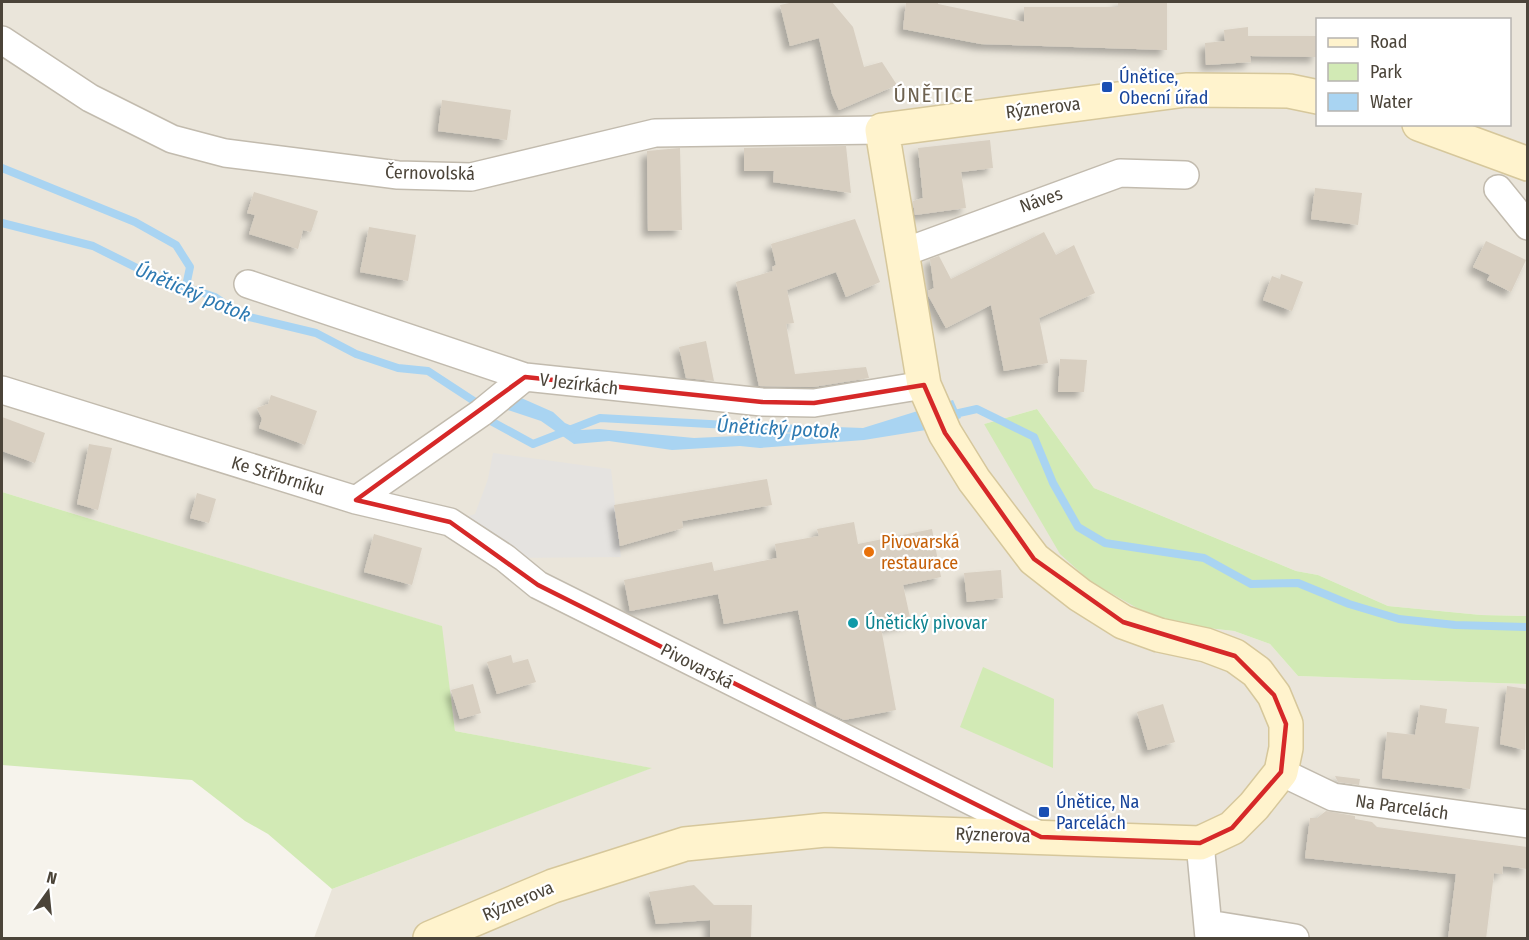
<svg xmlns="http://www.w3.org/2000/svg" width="1529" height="940" font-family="'Fira Sans Condensed',sans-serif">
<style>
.residential{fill:#eae5da;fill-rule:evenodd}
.green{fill:#d2eab5}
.parking{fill:#e5e3e0}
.water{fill:#a9d4f2}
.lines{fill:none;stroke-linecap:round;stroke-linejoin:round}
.stream{stroke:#a9d4f2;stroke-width:8}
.building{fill:#d8cfc1;filter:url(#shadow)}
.street-casing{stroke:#c2bbae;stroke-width:30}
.secondary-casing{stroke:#d6c79b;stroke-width:36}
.street{stroke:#fff;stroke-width:27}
.secondary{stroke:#fff3cd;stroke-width:33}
.marked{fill:none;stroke:#d62828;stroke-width:4.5;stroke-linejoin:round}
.transit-dot{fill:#1a4fb4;stroke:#fff;stroke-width:2}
.food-dot{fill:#e8710a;stroke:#fff;stroke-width:2}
.culture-dot{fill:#0f9aa8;stroke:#fff;stroke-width:2}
.labels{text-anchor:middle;stroke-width:4.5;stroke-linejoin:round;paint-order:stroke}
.transit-label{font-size:18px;fill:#164399;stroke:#fff;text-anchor:start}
.street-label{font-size:18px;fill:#4b4439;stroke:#fff}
.food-label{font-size:18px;fill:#c56008;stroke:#fff;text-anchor:start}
.culture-label{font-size:18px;fill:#0d838f;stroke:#fff;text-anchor:start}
.water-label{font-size:20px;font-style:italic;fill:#2e7ab2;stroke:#fff}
.quarter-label{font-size:21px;letter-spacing:1.5px;fill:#6e6250;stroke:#fff}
</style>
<defs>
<filter id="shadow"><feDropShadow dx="-5.5" dy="5.5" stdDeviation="3" flood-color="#0004"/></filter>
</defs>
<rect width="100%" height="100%" fill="#f6f3ec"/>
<path class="residential" d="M2 2H1527V616L1481 615 1388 606 1318 575 1296 571 1094 488 1037 409 984 424 1163 623 1234 631 1270 644 1298 676 1527 684V938H314L332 889 651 768 455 731 441 626 2 492ZM1318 20H1510V124H1318Z"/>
<path class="green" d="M1037 409 1094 488 1296 571 1318 575 1388 606 1481 615 1527 616V684L1298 676 1270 644 1234 631 1163 623 1090 581 1060 554 984 424Z
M2 492 442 626 455 731 652 768 332 889 268 834 245 821 192 780 2 765Z
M983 667 1054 699 1053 768 960 727Z"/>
<path class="parking" d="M493 453 611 469 621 557 505 558 450 522 475 514 488 479Z"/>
<path class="water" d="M519 397 553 412 565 423 581 430 599 429 694 438 823 432 836 427 863 428 953 400 961 418 926 430 864 440 760 448 740 446 672 450 609 441 574 444 541 421 505 409Z"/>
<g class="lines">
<path class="stream" d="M2 168 135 222 176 245 190 267 186 286
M2 223 93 246 155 277 215 297 241 315 316 333 356 354 398 368 428 371 480 405 489 420 533 444 600 418 835 431
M950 415 977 409 1034 437 1053 483 1078 527 1105 543 1204 558 1251 584 1298 583 1349 604 1399 619 1455 625 1528 627"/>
</g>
<path class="building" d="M794 2H832L853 27 864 67 882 62 897 85 839 110 832 94 819 38 790 46 780 5Z
M906 2H938V4L1024 22V7H1118V2H1167V50L981 44 903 29Z
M1248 27V36H1317V57L1250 56 1251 62 1206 65 1205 43 1225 41 1224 30Z
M442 100 511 110 507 140 438 131Z
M990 140 993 168 961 172 966 208 915 215 913 201 923 198 918 148Z
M846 146 851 193 773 182 774 171H744V148Z
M680 148 682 230 648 231 647 151Z
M1315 188 1362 193 1358 225 1311 219Z
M254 192 318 211 311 232 303 230 298 249 249 234 255 215 247 213Z
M855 219 880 282 846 297 836 272 787 290 794 323 786 324 795 374 866 367 869 378 813 387 759 386 736 282 773 271 772 267 776 265 771 244Z
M369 227 416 235 408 281 360 272Z
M1044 232 1056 255 1074 245 1095 293 1039 318 1048 363 1004 371 991 305 946 328 928 295V291L934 288 930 259 939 256 951 279Z
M1486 241 1526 260 1511 292 1487 280 1490 275 1473 267Z
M1281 274 1303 282 1292 311 1263 300 1272 276 1280 279Z
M706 341 714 381 686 378 679 347Z
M1060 359 1087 360 1084 392H1058Z
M271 395 317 411 305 445 259 428 262 419 257 408 268 404Z
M2 417 45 433 35 463 2 451Z
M89 444 112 448 98 510 77 504Z
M767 479 772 505 682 521 683 528 620 546 614 505Z
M197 493 216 499 209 523 190 518Z
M854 522 858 544 932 529 941 577 903 585 911 622 881 628 896 710 844 720 817 707 798 610 724 624 718 594 630 611 624 580 712 562 714 571 777 558 775 544 819 536 817 529Z
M374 534 422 548 412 585 364 572Z
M1001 570 1003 598 967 602 964 573Z
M511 655 513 663 528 659 536 682 497 694 487 662Z
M473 684 481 713 460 719 451 690Z
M1507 686 1527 689 1525 750 1500 744Z
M1163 704 1175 742 1148 750 1137 712Z
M1420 705 1447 709 1445 723 1479 727 1470 789 1382 778 1387 732 1415 735Z
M1335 776 1360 779 1359 785 1338 782Z
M1326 811 1355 816V819L1372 822 1377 827 1527 847V869L1503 866 1502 874 1494 873 1486 939H1448L1456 874 1305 858 1310 818H1317Z
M694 885 714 905H752L751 939H710V920L656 924 649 892Z"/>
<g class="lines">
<defs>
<path id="street" d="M2 40 90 98 172 139 225 153 398 175 471 177 655 133 882 130
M1498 189 1528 226
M902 253 1120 173 1185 175
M248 284 525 377 762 402 814 403 924 385
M2 390 356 500 450 522 505 558 538 585 1039 835
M356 500 481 413 525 377
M1281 772 1333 797 1528 824
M1200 843 1209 938
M1208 924 1295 938"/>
<path id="secondary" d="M1419 124 1528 164
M430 938 553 886 685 844 825 830 1200 843 1232 828 1254 806 1281 772 1286 748V724L1274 695 1257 672 1235 656 1206 645 1159 635 1123 622 1080 595 1034 559 974 480 945 433 924 385 882 130 1186 90 1289 91 1318 97"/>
</defs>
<use href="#street" class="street-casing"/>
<use href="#secondary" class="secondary-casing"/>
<use href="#street" class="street"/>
<use href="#secondary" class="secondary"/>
</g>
<path class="marked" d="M525 377 762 402 814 403 924 385 945 433 1034 559 1123 622 1235 656 1274 695 1286 724 1281 772 1232 828 1200 843 1041 837 538 585 450 522 356 500Z"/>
<g class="transit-dot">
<rect x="1101" y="81" width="12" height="12" rx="3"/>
<rect x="1038" y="806" width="12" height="12" rx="3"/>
</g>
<circle class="food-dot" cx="869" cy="552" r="6"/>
<circle class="culture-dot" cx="853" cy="623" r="6"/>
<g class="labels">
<g class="transit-label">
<text x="1119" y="83">Únětice,<tspan x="1119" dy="21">Obecní úřad</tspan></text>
<text x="1056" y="808">Únětice, Na<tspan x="1056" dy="21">Parcelách</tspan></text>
</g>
<g class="street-label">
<text transform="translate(1043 108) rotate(-7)" y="6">Rýznerova</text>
<text transform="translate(430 173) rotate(1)" y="6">Černovolská</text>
<text transform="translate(1041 200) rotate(-19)" y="6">Náves</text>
<text transform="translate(579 384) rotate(7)" y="6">V Jezírkách</text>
<text transform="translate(278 476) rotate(17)" y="6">Ke Stříbrníku</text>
<text transform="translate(697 666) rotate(27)" y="6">Pivovarská</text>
<text transform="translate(1402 807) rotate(8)" y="6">Na Parcelách</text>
<text transform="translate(993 835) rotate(2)" y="6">Rýznerova</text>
<text transform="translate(518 901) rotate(-23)" y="6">Rýznerova</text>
</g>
<g class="food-label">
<text x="881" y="548">Pivovarská<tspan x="881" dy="21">restaurace</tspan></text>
</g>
<g class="culture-label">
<text x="865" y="629">Únětický pivovar</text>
</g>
<g class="water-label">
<text transform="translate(193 292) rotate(23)" y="7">Únětický potok</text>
<text transform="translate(778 428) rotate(3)" y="7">Únětický potok</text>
</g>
<g class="quarter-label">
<text x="934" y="102">ÚNĚTICE</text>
</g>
</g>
<rect width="1529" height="940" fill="none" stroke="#4b4439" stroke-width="6"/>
<rect x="1316" y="18" width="195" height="108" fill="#ffffff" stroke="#b7b4b0" stroke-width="1.5"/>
<rect x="1328" y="38" width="30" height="9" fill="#fff3cd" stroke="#b7b4b0" stroke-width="1.5"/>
<text x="1370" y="48" font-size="18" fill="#4b4439">Road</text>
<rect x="1328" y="63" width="30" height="18" fill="#d2eab5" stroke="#b7b4b0" stroke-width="1.5"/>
<text x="1370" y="78" font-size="18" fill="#4b4439">Park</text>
<rect x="1328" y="93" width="30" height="18" fill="#a9d4f2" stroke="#b7b4b0" stroke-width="1.5"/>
<text x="1370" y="108" font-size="18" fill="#4b4439">Water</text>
<g transform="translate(48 892) rotate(15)" stroke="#ffffff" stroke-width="4.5" paint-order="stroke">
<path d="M0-4.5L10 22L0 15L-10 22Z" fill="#4b4439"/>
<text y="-9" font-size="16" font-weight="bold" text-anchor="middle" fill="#4b4439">N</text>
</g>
</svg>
